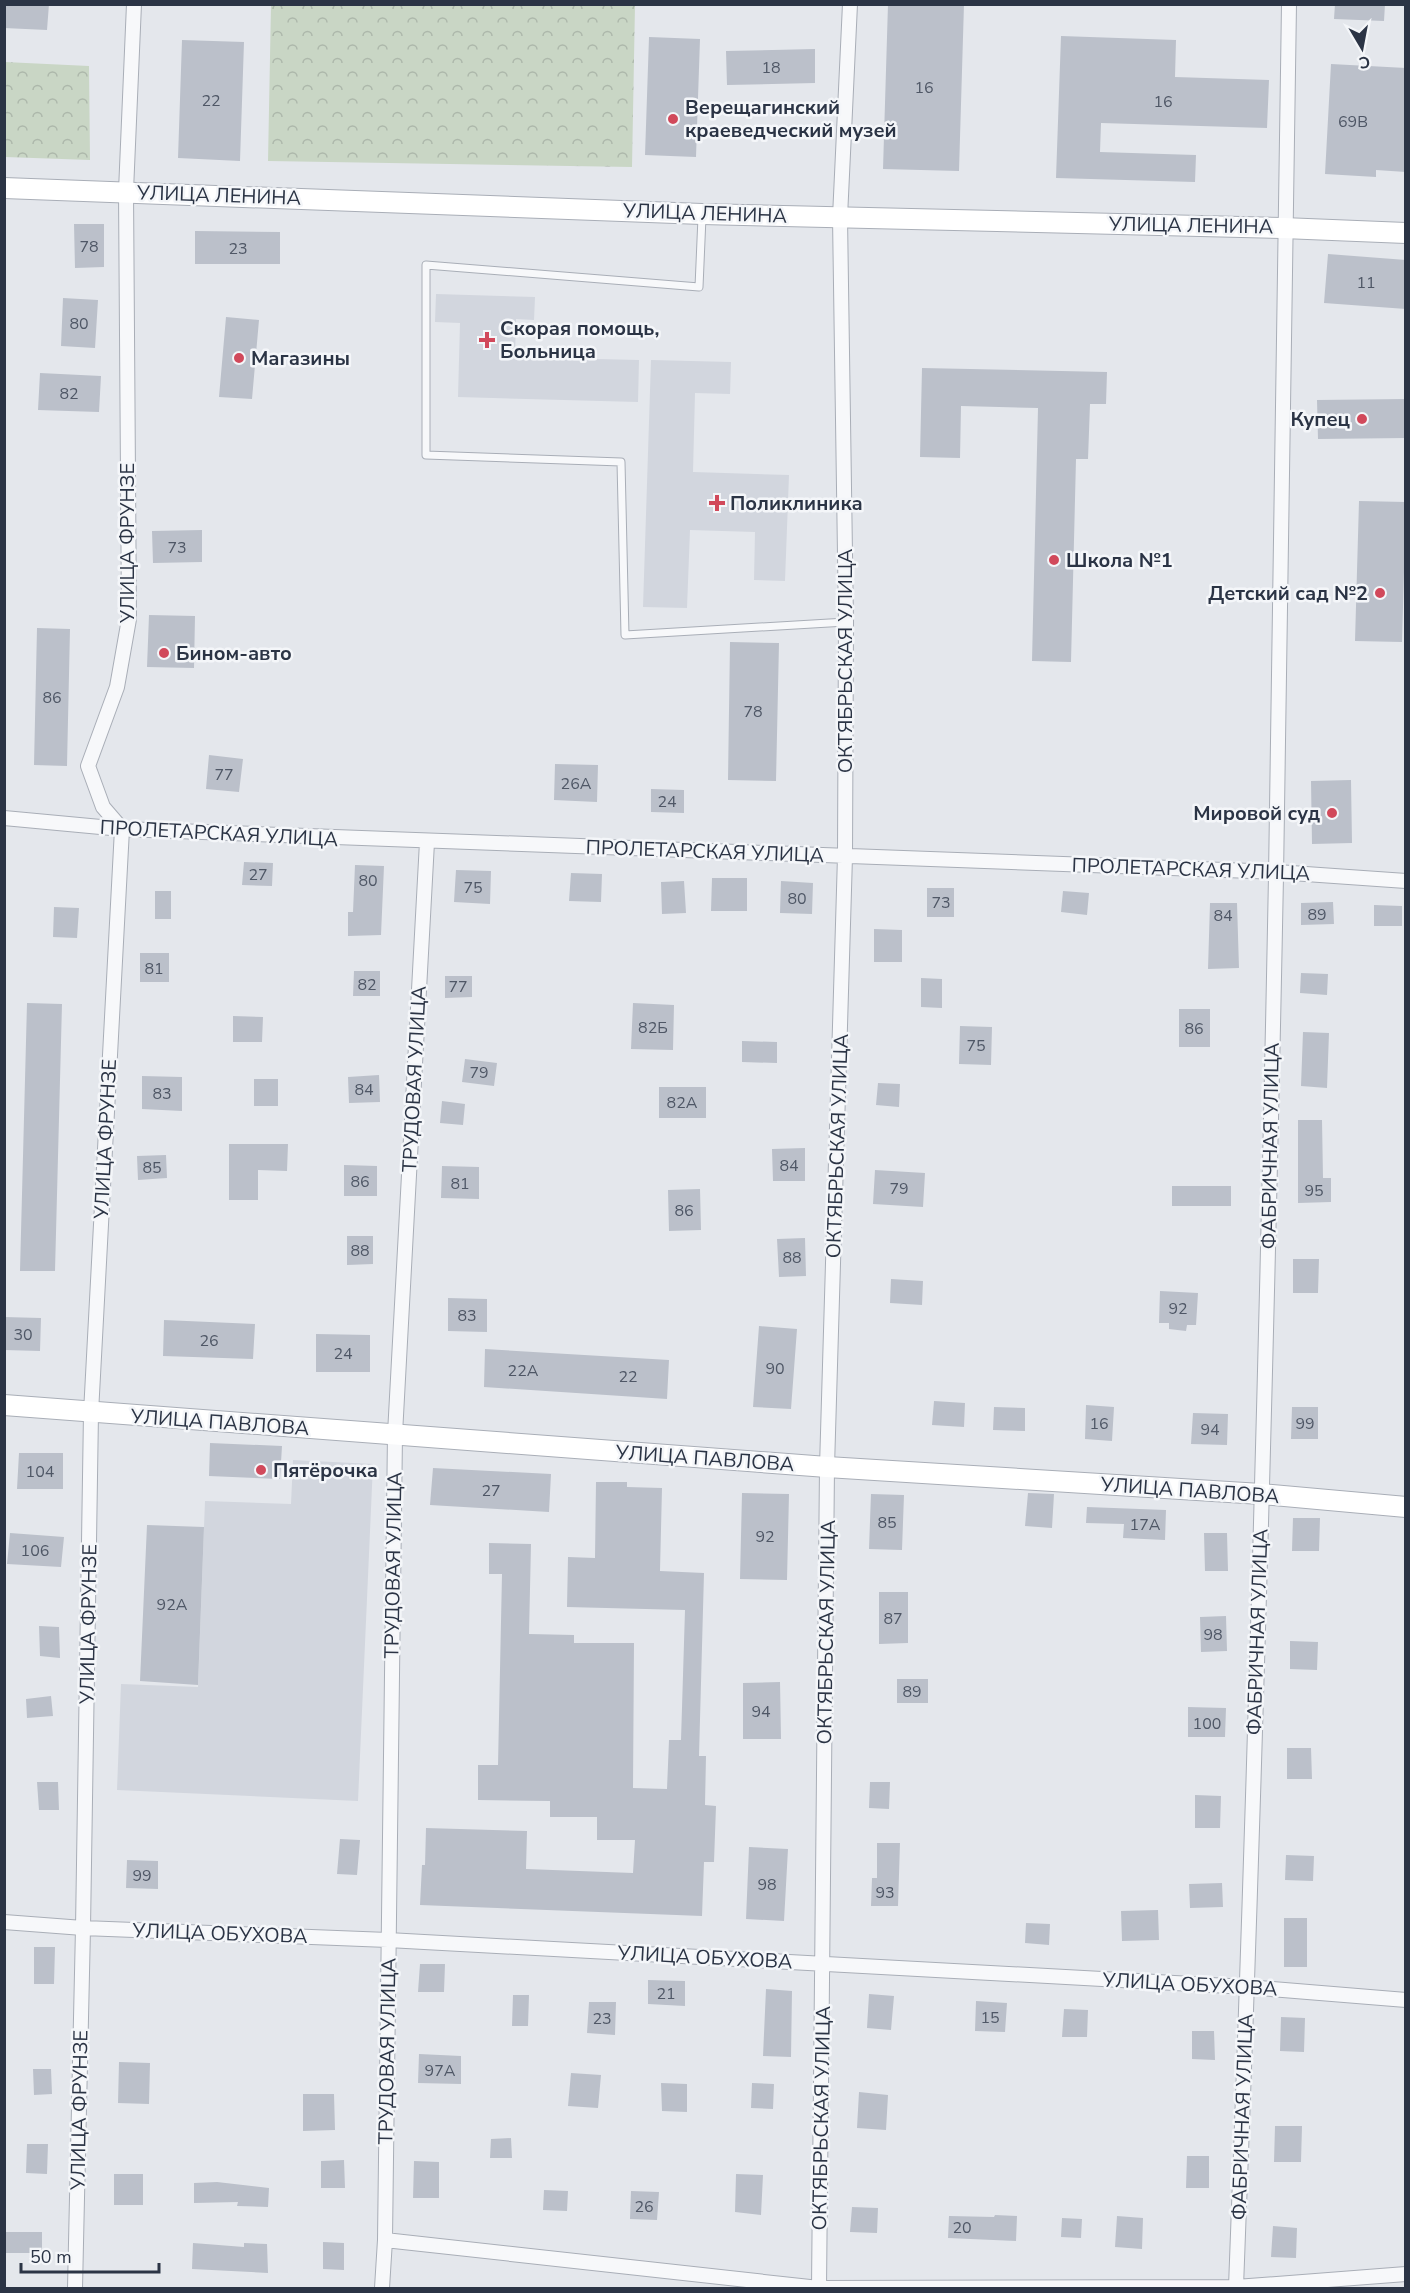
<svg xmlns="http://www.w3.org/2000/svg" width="1410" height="2293" font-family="'Nunito Sans',sans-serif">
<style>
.built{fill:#d2d6de}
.forest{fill:url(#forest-crowns)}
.building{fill:#bbc0ca}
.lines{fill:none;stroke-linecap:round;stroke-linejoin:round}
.lane-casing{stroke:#a9aeb7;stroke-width:9}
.street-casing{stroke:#a9aeb7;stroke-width:16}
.secondary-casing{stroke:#a9aeb7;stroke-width:22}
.lane{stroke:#f7f8fa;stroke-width:7}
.street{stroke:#f7f8fa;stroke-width:14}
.secondary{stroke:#fff;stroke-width:20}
.poi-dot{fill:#d1495b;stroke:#f4f6f9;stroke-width:2}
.labels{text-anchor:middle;stroke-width:5;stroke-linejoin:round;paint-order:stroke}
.number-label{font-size:16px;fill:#4f5766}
.poi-label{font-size:20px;font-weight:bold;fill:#2b3445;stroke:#f4f6f9;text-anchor:start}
.street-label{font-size:20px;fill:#2b3445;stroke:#f4f6f9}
</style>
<defs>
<pattern id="forest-crowns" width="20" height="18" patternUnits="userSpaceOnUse" patternTransform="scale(1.5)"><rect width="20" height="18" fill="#c9d6c5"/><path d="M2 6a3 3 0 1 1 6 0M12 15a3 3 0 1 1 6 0" fill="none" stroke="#adb8ab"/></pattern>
</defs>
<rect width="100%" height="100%" fill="#e4e7ec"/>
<path class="built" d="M436 294 535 297 534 320 516 319 515 357 639 360 638 402 458 397 460 323 435 322Z
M651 360 731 362 730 394 695 393 693 472 789 475 785 581 754 580 755 532 690 530 687 608 643 607Z
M293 1460 373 1464 358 1801 117 1790 121 1684 198 1687 205 1501 291 1504Z"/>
<path class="forest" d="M271 5H635L632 167 268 161Z
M5 62 89 66 90 160 5 157Z"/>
<path class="building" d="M4 4H49L47 30 4 28Z
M888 4H964L959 171 883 169Z
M1335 4H1385L1384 21 1334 19Z
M1061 36 1176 40 1175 77 1269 80 1267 128 1101 123 1100 152 1196 155 1195 182 1056 178Z
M649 37 700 39 696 157 645 155Z
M182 40 244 42 240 161 178 158Z
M815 49V83L727 85 726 51Z
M1331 64 1406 68V172L1376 170V177L1325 174Z
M74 224H104V267L75 268Z
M195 231 280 232V264H195Z
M1328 254 1406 260V309L1324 303Z
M63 298 98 300 95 348 61 346Z
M226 317 259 320 252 399 219 397Z
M922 368 1107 372 1106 404H1090L1088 459H1076L1071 662 1032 661 1038 408 961 406 960 458 920 457Z
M40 373 101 376 99 412 38 410Z
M1406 399V438L1318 439 1317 400Z
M1359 501 1406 502 1402 642 1355 641Z
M202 530V562L153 563 152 531Z
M149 615 195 616 194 668 147 667Z
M37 628 70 629 67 766 34 765Z
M730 642 779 643 776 781 728 780Z
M209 755 243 759 239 792 206 789Z
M555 764 598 765 597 802 554 800Z
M1351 780 1352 843 1312 844 1311 781Z
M651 789 684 790V813L651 812Z
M244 862 273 863 272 886 242 885Z
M355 865 384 866 381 935 348 936V912H353Z
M456 870 491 871 490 904 454 902Z
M571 873 602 874 601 902 569 901Z
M712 878H747V911H711Z
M684 881 686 913 662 914 661 882Z
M781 881 813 883 812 914 780 913Z
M927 888H954V917H927Z
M155 891H171V919H155Z
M1063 891 1089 893 1087 915 1061 912Z
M1333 902 1334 924 1301 925V903Z
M1210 903H1237L1239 968 1208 969Z
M1374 905 1402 906V926H1374Z
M54 907 79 908 77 938 53 937Z
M874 929 902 930V962H874Z
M140 953H169V982H140Z
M354 971H380V996H353Z
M1301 973 1328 974 1327 995 1300 993Z
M445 976H472V997L445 998Z
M921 978 942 979V1008L921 1007Z
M27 1003 62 1004 55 1271H20Z
M633 1003 674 1005 673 1050 631 1049Z
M1179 1009H1210V1047H1179Z
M233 1016 263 1017 262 1042H233Z
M960 1026 992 1027 991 1065 959 1064Z
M1303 1032 1329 1033 1327 1088 1301 1086Z
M742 1041 777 1042V1063L742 1062Z
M465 1059 497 1063 494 1086 462 1082Z
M379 1075 380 1102 349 1103 348 1077Z
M142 1076 182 1077V1111L142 1109Z
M254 1079H278V1106H254Z
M878 1083 900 1084 899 1107 876 1105Z
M659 1087H706V1118H659Z
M442 1101 465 1104 463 1125 440 1123Z
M1298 1120H1322L1323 1178H1331V1202L1298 1203Z
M229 1144H288L287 1171 258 1170V1200H229Z
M805 1148V1181H773L772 1149Z
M166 1155 167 1178 138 1180 137 1156Z
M344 1165 377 1166V1196H344Z
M442 1166 479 1167V1199L441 1198Z
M875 1170 925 1173 923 1207 873 1204Z
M1172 1186H1231V1206H1172Z
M700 1189 701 1230 669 1231 668 1190Z
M347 1236H373V1264L347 1265Z
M805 1238 806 1276 779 1277 777 1239Z
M1293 1259H1319L1318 1293H1293Z
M891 1279 923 1281 922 1305 890 1303Z
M1160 1291 1198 1293 1196 1325H1187L1186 1331 1169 1329V1323H1159Z
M448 1298 487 1299V1332L448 1331Z
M4 1317 41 1318 40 1351 4 1350Z
M164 1320 255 1324 253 1359 163 1356Z
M759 1326 797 1329 791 1409 753 1407Z
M316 1334 370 1335V1372H316Z
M485 1349 669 1360 667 1399 484 1387Z
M934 1401 965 1403 964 1427 932 1425Z
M1086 1405 1114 1407 1112 1441 1085 1439Z
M994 1407 1025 1408V1431L993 1430Z
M1292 1407H1318V1439H1291Z
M1193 1413 1228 1414 1227 1445 1191 1444Z
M210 1443 282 1446 280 1479 209 1476Z
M19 1453H63V1489H17Z
M433 1468 551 1474 549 1512 430 1505Z
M596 1482H627V1487L662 1488 660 1571 704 1573 699 1756H706L705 1805 716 1806 714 1862H704L702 1916 420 1905 422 1865H425L426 1828 527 1831 526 1869 633 1873 635 1840H597V1817H550V1801L478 1800V1765H498L502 1574H489V1543L531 1544 529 1634 574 1635V1643H634L633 1788 667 1789 669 1740H681L685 1610 567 1607 568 1557 595 1558Z
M742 1493 789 1494 787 1580 740 1579Z
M1028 1493 1054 1494 1052 1528 1025 1526Z
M871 1494 904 1495 902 1550 869 1549Z
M1087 1507 1166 1510 1165 1540 1123 1538 1124 1524 1086 1523Z
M1293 1518H1320L1319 1551H1292Z
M147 1525 204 1527 198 1685 140 1681Z
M10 1533 64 1537 61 1567 7 1564Z
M1204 1533H1227L1228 1571H1205Z
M879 1592H908V1643L879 1644Z
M1226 1616 1227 1651 1201 1652 1200 1617Z
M39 1626 59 1627 60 1658 40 1656Z
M1290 1641 1318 1642 1317 1670 1290 1669Z
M897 1679H928V1703H897Z
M780 1682 781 1739H743V1683Z
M51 1696 53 1716 27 1718 26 1699Z
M1188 1707 1226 1708 1225 1737H1188Z
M1287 1748H1311L1312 1779H1287Z
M37 1782H58L59 1810H39Z
M870 1782H890L889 1809 869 1808Z
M1195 1795 1221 1796 1220 1828H1195Z
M340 1839 360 1840 357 1875 337 1874Z
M877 1843H900L898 1906H871L872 1878H877Z
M749 1847 788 1849 784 1921 746 1919Z
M1286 1855 1314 1856 1313 1881 1285 1880Z
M127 1860 158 1861V1889L126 1888Z
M1222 1883 1223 1907 1190 1908 1189 1884Z
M1158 1910 1159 1940 1122 1941 1121 1911Z
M1284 1918H1307V1967H1284Z
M1026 1923 1050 1924 1049 1945 1025 1943Z
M34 1947H55L54 1984H34Z
M420 1964H445L444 1992H418Z
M648 1980 685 1981V2006L648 2004Z
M766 1989 792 1991 791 2057 763 2056Z
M869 1994 894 1996 891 2030 867 2028Z
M513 1995H529L528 2026H512Z
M976 2001 1007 2003 1005 2032 975 2031Z
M589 2002H616L615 2035 587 2033Z
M1064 2009 1088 2010 1087 2037H1062Z
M1281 2017 1305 2018 1304 2052 1280 2051Z
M1192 2031H1214L1215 2060 1192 2059Z
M419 2054 461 2056V2084L418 2083Z
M119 2062 150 2063 149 2104 118 2103Z
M33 2069H51L52 2094 34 2095Z
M571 2073 601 2075 598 2108 568 2106Z
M661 2083 687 2084V2112L662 2111Z
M752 2083 774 2084 773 2109 751 2108Z
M859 2092 888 2095 886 2130 857 2128Z
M303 2094H334L335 2130 303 2131Z
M1275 2126H1302L1301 2162H1274Z
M511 2138 512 2158H490L491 2139Z
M27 2144H48L47 2174 26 2173Z
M1187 2156H1209V2188H1186Z
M344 2160 345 2188H321V2161Z
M414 2161 439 2162V2198H413Z
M114 2174H143V2205H114Z
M736 2174 763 2175 761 2215 735 2212Z
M217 2182 269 2188 268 2207 237 2206 238 2202 194 2203V2183Z
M544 2190 568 2191 567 2211 543 2210Z
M631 2191 659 2192 657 2220 630 2219Z
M852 2207 878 2208 877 2233 850 2232Z
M995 2215 1017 2216 1016 2241 948 2238 949 2216 994 2217Z
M1117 2216 1143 2218 1142 2249 1115 2247Z
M1062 2218 1082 2219 1081 2238 1061 2237Z
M1273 2226 1297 2228 1296 2258 1271 2257Z
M4 2232H42V2253H4Z
M323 2242 344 2243V2270L323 2269Z
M193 2243 244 2247V2243L267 2244 268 2273 192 2269Z"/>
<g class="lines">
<defs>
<path id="lane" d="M702 217 699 287 426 265V455L621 462 625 635 846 622"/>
<path id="street" d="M4 818 122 829 1277 872 1406 881
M4 1922 83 1928 388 1940 1247 1987 1406 2000
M385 2240 819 2288 1236 2287 1406 2274
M1236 2287C1254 1817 1267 1347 1276 876 1282 586 1282 295 1289 4
M75 2288 83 1928 91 1413 122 829 103 807 88 766 117 687 129 619 126 191 134 4
M382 2288 385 2240 395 1434 427 842
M819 2288 827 1467 845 856 846 622 840 217 850 4"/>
<path id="secondary" d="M4 188 702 214 1283 228 1406 233
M4 1405 827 1467 1261 1494 1406 1507"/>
</defs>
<use href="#lane" class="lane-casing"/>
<use href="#street" class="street-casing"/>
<use href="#secondary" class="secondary-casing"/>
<use href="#lane" class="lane"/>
<use href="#street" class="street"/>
<use href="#secondary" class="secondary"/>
</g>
<g class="poi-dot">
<circle cx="673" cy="119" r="6"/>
<path d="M484 331h6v6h6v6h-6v6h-6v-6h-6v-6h6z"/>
<circle cx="239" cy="358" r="6"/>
<circle cx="1362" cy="419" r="6"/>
<path d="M714 494h6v6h6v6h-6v6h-6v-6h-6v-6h6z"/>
<circle cx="1054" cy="560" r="6"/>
<circle cx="1380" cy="593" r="6"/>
<circle cx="164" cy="653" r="6"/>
<circle cx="1332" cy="813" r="6"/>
<circle cx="261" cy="1470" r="6"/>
</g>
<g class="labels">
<g class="number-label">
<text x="771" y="73">18</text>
<text x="924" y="93">16</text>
<text x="211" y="106">22</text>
<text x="1163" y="107">16</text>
<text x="1353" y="127">69В</text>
<text x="89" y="252">78</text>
<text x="238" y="254">23</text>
<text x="1366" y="288">11</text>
<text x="79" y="329">80</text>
<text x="69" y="399">82</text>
<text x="177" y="553">73</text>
<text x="52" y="703">86</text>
<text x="753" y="717">78</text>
<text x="224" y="780">77</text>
<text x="576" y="789">26А</text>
<text x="667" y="807">24</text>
<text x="258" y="880">27</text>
<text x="368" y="886">80</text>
<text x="473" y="893">75</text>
<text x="797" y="904">80</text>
<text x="941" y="908">73</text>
<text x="1317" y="920">89</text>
<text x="1223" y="921">84</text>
<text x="154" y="974">81</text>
<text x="367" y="990">82</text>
<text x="458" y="992">77</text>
<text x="653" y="1033">82Б</text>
<text x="1194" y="1034">86</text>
<text x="976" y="1051">75</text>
<text x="479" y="1078">79</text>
<text x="364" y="1095">84</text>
<text x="162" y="1099">83</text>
<text x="682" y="1108">82А</text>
<text x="789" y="1171">84</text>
<text x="152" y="1173">85</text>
<text x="360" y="1187">86</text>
<text x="460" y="1189">81</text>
<text x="899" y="1194">79</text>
<text x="1314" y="1196">95</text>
<text x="684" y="1216">86</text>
<text x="360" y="1256">88</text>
<text x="792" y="1263">88</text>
<text x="1178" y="1314">92</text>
<text x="467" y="1321">83</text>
<text x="23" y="1340">30</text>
<text x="209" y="1346">26</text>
<text x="343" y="1359">24</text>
<text x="775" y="1374">90</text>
<text x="523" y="1376">22А</text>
<text x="628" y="1382">22</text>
<text x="1099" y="1429">16</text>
<text x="1305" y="1429">99</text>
<text x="1210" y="1435">94</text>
<text x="40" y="1477">104</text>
<text x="491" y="1496">27</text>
<text x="887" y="1528">85</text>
<text x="1145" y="1530">17А</text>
<text x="765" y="1542">92</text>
<text x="35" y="1556">106</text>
<text x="172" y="1610">92А</text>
<text x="893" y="1624">87</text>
<text x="1213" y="1640">98</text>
<text x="912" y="1697">89</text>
<text x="761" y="1717">94</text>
<text x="1207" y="1729">100</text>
<text x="142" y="1881">99</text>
<text x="767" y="1890">98</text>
<text x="885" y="1898">93</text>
<text x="666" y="1999">21</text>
<text x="990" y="2023">15</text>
<text x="602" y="2024">23</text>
<text x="440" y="2076">97А</text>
<text x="644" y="2212">26</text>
<text x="962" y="2233">20</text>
</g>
<g class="poi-label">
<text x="685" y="114">Верещагинский<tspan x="685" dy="23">краеведческий музей</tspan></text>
<text x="500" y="335">Скорая помощь,<tspan x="500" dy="23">Больница</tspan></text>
<text x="251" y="365">Магазины</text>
<text x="1350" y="426" text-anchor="end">Купец</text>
<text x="730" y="510">Поликлиника</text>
<text x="1066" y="567">Школа №1</text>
<text x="1368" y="600" text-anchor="end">Детский сад №2</text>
<text x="176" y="660">Бином-авто</text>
<text x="1320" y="820" text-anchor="end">Мировой суд</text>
<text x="273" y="1477">Пятёрочка</text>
</g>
<g class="street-label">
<text transform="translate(219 195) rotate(2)" y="7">УЛИЦА ЛЕНИНА</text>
<text transform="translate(705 213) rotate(2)" y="7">УЛИЦА ЛЕНИНА</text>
<text transform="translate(1191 225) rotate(1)" y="7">УЛИЦА ЛЕНИНА</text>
<text transform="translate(127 543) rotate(-90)" y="7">УЛИЦА ФРУНЗЕ</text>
<text transform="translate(845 661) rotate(-90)" y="7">ОКТЯБРЬСКАЯ УЛИЦА</text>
<text transform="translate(219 833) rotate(3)" y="7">ПРОЛЕТАРСКАЯ УЛИЦА</text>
<text transform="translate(705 851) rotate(2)" y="7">ПРОЛЕТАРСКАЯ УЛИЦА</text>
<text transform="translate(1191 869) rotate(2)" y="7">ПРОЛЕТАРСКАЯ УЛИЦА</text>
<text transform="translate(414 1079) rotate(-87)" y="7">ТРУДОВАЯ УЛИЦА</text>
<text transform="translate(105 1139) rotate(-87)" y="7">УЛИЦА ФРУНЗЕ</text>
<text transform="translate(837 1146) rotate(-88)" y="7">ОКТЯБРЬСКАЯ УЛИЦА</text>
<text transform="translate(1270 1146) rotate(-89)" y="7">ФАБРИЧНАЯ УЛИЦА</text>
<text transform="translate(220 1422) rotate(4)" y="7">УЛИЦА ПАВЛОВА</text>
<text transform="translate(705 1458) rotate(4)" y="7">УЛИЦА ПАВЛОВА</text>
<text transform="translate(1190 1490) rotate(4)" y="7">УЛИЦА ПАВЛОВА</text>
<text transform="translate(393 1565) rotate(-89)" y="7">ТРУДОВАЯ УЛИЦА</text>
<text transform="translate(88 1624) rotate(-89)" y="7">УЛИЦА ФРУНЗЕ</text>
<text transform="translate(826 1632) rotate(-89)" y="7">ОКТЯБРЬСКАЯ УЛИЦА</text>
<text transform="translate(1257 1632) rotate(-88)" y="7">ФАБРИЧНАЯ УЛИЦА</text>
<text transform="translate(220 1933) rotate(2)" y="7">УЛИЦА ОБУХОВА</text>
<text transform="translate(705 1957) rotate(3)" y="7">УЛИЦА ОБУХОВА</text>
<text transform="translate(1190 1984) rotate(3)" y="7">УЛИЦА ОБУХОВА</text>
<text transform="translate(387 2051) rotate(-89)" y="7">ТРУДОВАЯ УЛИЦА</text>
<text transform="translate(79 2110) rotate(-89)" y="7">УЛИЦА ФРУНЗЕ</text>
<text transform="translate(1242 2117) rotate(-88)" y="7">ФАБРИЧНАЯ УЛИЦА</text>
<text transform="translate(821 2118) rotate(-89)" y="7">ОКТЯБРЬСКАЯ УЛИЦА</text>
</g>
</g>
<rect width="1410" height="2293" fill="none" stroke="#2b3445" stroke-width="12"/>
<g transform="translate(1362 48) rotate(170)" stroke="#f4f6f9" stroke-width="4.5" paint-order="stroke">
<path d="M0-4.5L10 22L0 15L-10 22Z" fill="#2b3445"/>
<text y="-9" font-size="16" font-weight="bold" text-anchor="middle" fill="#2b3445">С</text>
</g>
<path d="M21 2263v9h138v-9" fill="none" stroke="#2b3445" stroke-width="3"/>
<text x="30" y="2263" font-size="18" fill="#2b3445" stroke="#f4f6f9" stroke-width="4.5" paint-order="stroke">50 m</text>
</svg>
